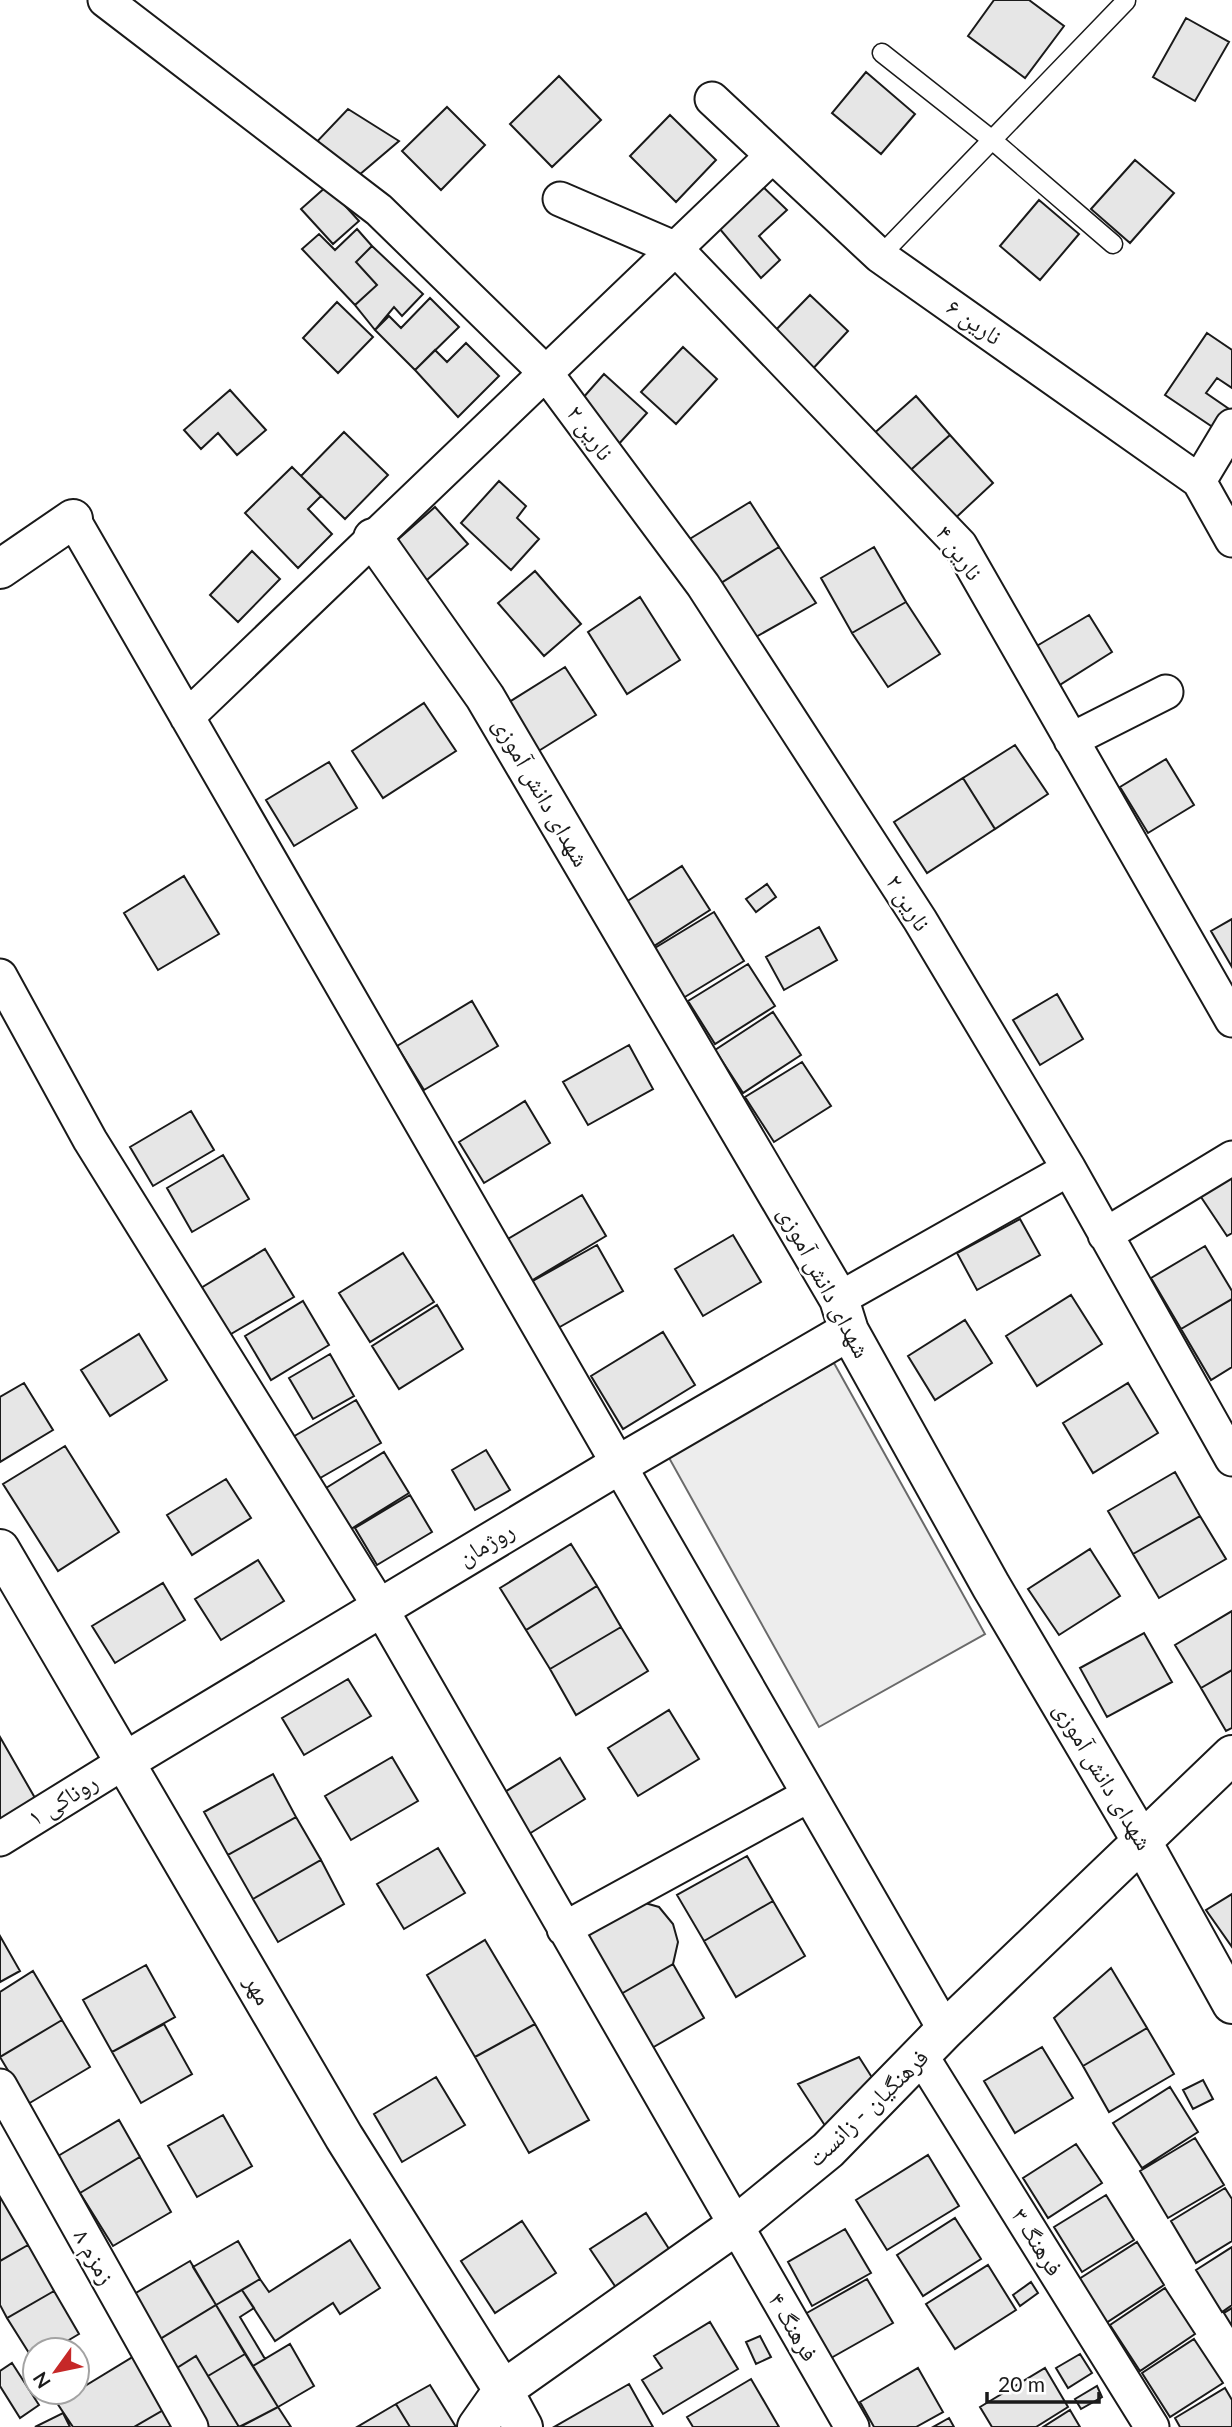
<svg xmlns="http://www.w3.org/2000/svg" width="1232" height="2427" font-family="Lato,'Noto Naskh Arabic',sans-serif">
<style>
.built{fill:#ededed;stroke:#6a6a6a;stroke-width:2}
.building{fill:#e6e6e6;stroke:#1a1a1a;stroke-width:2}
.lines{fill:none;stroke-linecap:round;stroke-linejoin:round}
.service-casing{stroke:#1a1a1a;stroke-width:21}
.minor-casing{stroke:#1a1a1a;stroke-width:37}
.tertiary-casing{stroke:#1a1a1a;stroke-width:42}
.service{stroke:#fff;stroke-width:18}
.minor{stroke:#fff;stroke-width:33}
.tertiary{stroke:#fff;stroke-width:38}
.labels{text-anchor:middle;stroke-width:5;stroke-linejoin:round;paint-order:stroke}
.street-label{font-size:24px;fill:#1a1a1a;stroke:#fff}
</style>
<rect width="100%" height="100%" fill="#fff"/>
<path class="built" d="M834 1363 985 1634 819 1727 668 1456Z"/>
<path class="building" d="M994 0H1029L1064 26 1025 78 968 36Z
M1186 18 1229 42 1195 101 1153 77Z
M866 72 915 114 881 154 832 113Z
M559 76 601 120 552 167 510 124Z
M447 107 485 145 441 190 402 151Z
M348 109 399 141 352 181 309 150Z
M670 115 716 160 676 202 630 156Z
M1135 160 1174 193 1130 243 1091 209Z
M755 179 787 210 759 236 780 260 761 278 714 222Z
M327 186 359 221 333 244 301 209Z
M1039 200 1079 234 1040 280 1000 246Z
M357 229 372 246 356 262 377 285 355 305 302 249 319 234 335 250Z
M372 246 423 294 402 316 394 307 375 330 355 305 377 285 356 262Z
M810 295 848 331 808 374 769 337Z
M430 298 459 327 415 370 375 330 389 316 401 328Z
M337 302 373 337 338 373 303 338Z
M1207 333 1232 350V388L1217 378 1206 393 1232 411 1223 434 1165 395Z
M466 343 499 376 458 417 415 370 435 350 447 362Z
M683 347 717 379 676 424 641 392Z
M604 374 647 413 617 446 575 407Z
M230 390 266 430 237 455 218 433 201 449 184 430Z
M916 396 950 435 905 475 871 436Z
M344 432 388 475 345 519 301 476Z
M950 435 993 483 949 524 905 475Z
M292 467 321 496 308 509 332 534 298 568 245 513Z
M499 481 526 506 517 518 539 539 511 570 461 523Z
M750 502 779 547 716 586 688 540Z
M435 507 468 544 420 586 387 549Z
M779 547 816 603 747 642 716 586Z
M874 547 906 602 852 633 821 578Z
M252 551 280 579 238 622 210 595Z
M535 571 581 624 544 656 498 603Z
M640 597 680 660 627 694 588 632Z
M906 602 940 654 888 687 852 633Z
M1089 615 1112 652 1058 686 1035 647Z
M565 667 596 715 537 752 506 704Z
M424 703 456 751 383 798 352 751Z
M1015 745 1048 794 995 829 963 778Z
M1166 759 1194 805 1148 833 1120 787Z
M329 762 357 808 294 846 266 800Z
M963 778 995 829 927 873 894 822Z
M682 866 710 910 654 946 626 902Z
M184 876 219 934 158 970 124 913Z
M767 884 776 897 756 912 746 899Z
M714 912 744 961 675 1003 645 954Z
M1232 919V967L1211 931Z
M819 927 837 960 784 990 766 957Z
M748 964 775 1006 715 1044 688 1001Z
M1057 994 1083 1039 1040 1065 1013 1020Z
M472 1001 498 1046 424 1090 397 1046Z
M773 1012 801 1055 743 1093 715 1050Z
M629 1045 653 1089 588 1125 563 1082Z
M802 1062 831 1106 774 1142 745 1097Z
M525 1101 550 1143 484 1183 459 1142Z
M191 1111 214 1150 153 1186 130 1147Z
M223 1155 249 1199 192 1232 167 1188Z
M1232 1168V1233L1227 1236 1197 1191Z
M582 1195 606 1236 531 1281 506 1240Z
M1020 1219 1040 1255 977 1290 957 1253Z
M733 1235 761 1282 703 1316 675 1269Z
M597 1245 623 1291 558 1328 531 1282Z
M1205 1246 1232 1291V1299L1181 1329 1151 1278Z
M265 1249 294 1297 219 1341 191 1294Z
M403 1253 434 1302 370 1342 339 1293Z
M1071 1295 1102 1344 1037 1386 1006 1336Z
M1232 1299V1367L1211 1380 1181 1329Z
M303 1301 329 1345 271 1380 245 1336Z
M437 1305 463 1349 399 1389 372 1346Z
M965 1320 992 1363 935 1400 908 1356Z
M663 1332 695 1385 623 1429 591 1376Z
M139 1334 167 1380 110 1416 81 1370Z
M330 1354 354 1396 313 1419 289 1378Z
M24 1383 53 1430 0 1462V1397Z
M1128 1383 1158 1433 1093 1473 1063 1423Z
M356 1400 381 1443 315 1481 291 1438Z
M65 1446 119 1532 58 1571 3 1484Z
M486 1450 510 1490 475 1510 452 1470Z
M384 1452 409 1493 351 1529 326 1488Z
M1175 1472 1200 1516 1133 1554 1108 1511Z
M226 1479 251 1518 192 1555 167 1515Z
M410 1495 432 1532 377 1565 355 1528Z
M1200 1516 1226 1559 1159 1598 1133 1554Z
M571 1544 597 1586 526 1630 500 1588Z
M1090 1549 1120 1596 1059 1635 1028 1589Z
M258 1560 284 1601 221 1640 195 1599Z
M163 1583 185 1620 115 1663 92 1626Z
M597 1586 621 1627 550 1669 526 1630Z
M1232 1611V1670L1201 1688 1175 1645Z
M621 1627 648 1671 576 1715 550 1669Z
M1144 1633 1172 1682 1107 1717 1080 1668Z
M1232 1670V1728L1226 1731 1201 1688Z
M348 1679 371 1716 304 1755 282 1718Z
M669 1710 699 1759 638 1796 608 1748Z
M0 1737 39 1805 0 1828Z
M392 1757 418 1801 351 1840 325 1796Z
M560 1758 585 1799 521 1839 495 1798Z
M273 1774 296 1817 228 1855 204 1812Z
M296 1817 321 1860 253 1899 228 1855Z
M438 1848 465 1893 404 1929 377 1884Z
M747 1856 773 1901 704 1941 677 1895Z
M321 1860 344 1904 278 1942 253 1899Z
M1232 1894V1947L1206 1910Z
M773 1901 805 1956 736 1997 704 1941Z
M645 1903 659 1907 673 1924 678 1942 673 1964 614 1998 578 1941Z
M0 1936 20 1971 0 1982Z
M485 1940 535 2024 475 2057 427 1975Z
M673 1964 704 2018 645 2052 614 1998Z
M146 1965 175 2017 112 2052 83 2000Z
M1111 1968 1147 2028 1083 2066 1054 2018Z
M33 1971 62 2020 0 2057V1992Z
M62 2020 90 2067 28 2104 0 2057Z
M164 2024 192 2074 141 2103 112 2052Z
M535 2024 589 2120 529 2153 475 2057Z
M1147 2028 1174 2074 1109 2112 1083 2066Z
M1042 2047 1073 2098 1015 2133 984 2081Z
M859 2057 880 2090 833 2138 798 2084Z
M436 2077 465 2125 402 2162 374 2114Z
M1203 2080 1213 2099 1193 2109 1183 2090Z
M1170 2087 1198 2132 1142 2168 1113 2123Z
M223 2115 252 2166 197 2197 168 2146Z
M119 2120 140 2157 80 2193 58 2156Z
M1195 2138 1224 2185 1168 2218 1140 2171Z
M1076 2144 1102 2183 1048 2218 1023 2178Z
M928 2155 959 2206 887 2250 856 2200Z
M140 2157 171 2212 113 2246 80 2193Z
M1225 2188 1232 2199V2241L1196 2263 1171 2221Z
M1106 2195 1134 2240 1082 2272 1054 2227Z
M0 2197 28 2245 0 2261Z
M646 2213 678 2263 623 2298 590 2249Z
M955 2218 981 2259 923 2296 897 2255Z
M522 2221 556 2273 495 2313 461 2261Z
M845 2229 871 2273 812 2306 788 2262Z
M350 2240 380 2288 340 2314 333 2303 275 2341 242 2290 260 2279 269 2292Z
M238 2241 260 2279 216 2305 193 2267Z
M1137 2242 1164 2285 1106 2323 1079 2279Z
M28 2245 54 2291 7 2318 0 2305V2261Z
M1232 2247V2305L1222 2312 1196 2270Z
M190 2261 216 2305 155 2342 129 2297Z
M988 2265 1016 2310 955 2349 926 2304Z
M867 2279 893 2323 831 2358 805 2314Z
M1031 2282 1038 2293 1020 2306 1013 2295Z
M1165 2288 1195 2334 1140 2371 1110 2325Z
M242 2290 254 2308 240 2317 265 2359 253 2366 216 2305Z
M54 2291 79 2334 52 2350H35L34 2361 7 2318Z
M216 2305 245 2354 208 2376 196 2356 172 2371 155 2342Z
M1232 2308V2326L1224 2313Z
M710 2322 738 2369 663 2414 642 2380 662 2368 654 2356Z
M760 2336 771 2357 756 2364 746 2342Z
M1194 2339 1223 2383 1170 2417 1142 2373Z
M290 2344 314 2386 278 2407 253 2366Z
M245 2354 278 2407 239 2427 208 2376Z
M1080 2354 1092 2373 1068 2388 1056 2368Z
M136 2355 167 2408 134 2427H73L57 2403Z
M196 2356 208 2376 239 2427H201L172 2371Z
M12 2363 39 2405 20 2418 0 2386V2371Z
M918 2368 943 2412 916 2427H874L860 2402Z
M1045 2368 1068 2407 1036 2427H992L980 2407Z
M77 2371 86 2383 77 2389Z
M751 2379 779 2427H693L687 2417Z
M629 2384 653 2427H554Z
M430 2385 456 2427H410L396 2404Z
M1097 2386 1102 2397 1081 2409 1075 2399Z
M1225 2388 1232 2400V2427H1180L1175 2418Z
M52 2392H73L57 2403Z
M396 2404 410 2427H357Z
M278 2407 291 2427H240Z
M167 2408 177 2427H134Z
M1070 2410 1080 2427H1043Z
M63 2413 70 2427H35Z
M949 2418 954 2427H933Z"/>
<g class="lines">
<defs>
<path id="service" d="M882 53 991 139 1113 244
M880 256 1126 1"/>
<path id="minor" d="M105 0 379 210 545 372 703 585 920 920 1069 1169 1232 1459
M712 99 880 256 1199 481 1232 540
M560 199 676 249 960 545 1232 1020
M1199 481 1232 426
M73 519 945 2030
M187 717 771 157
M1071 740 1166 692
M0 976 90 1140 380 1607 852 2427
M1105 1235 1232 1158
M839 1299 1069 1169
M0 1839 126 1761
M564 1929 809 1795
M922 2057 1152 2427
M0 2086 191 2427"/>
<path id="tertiary" d="M373 538 485 697 839 1299 849 1331 991 1586 1141 1840 1232 2004
M0 569 73 519
M0 1549 344 2137 503 2390 523 2427
M126 1761 620 1464 849 1331
M477 2427 503 2390 735 2226 828 2150 945 2030 1232 1755"/>
</defs>
<use href="#service" class="service-casing"/>
<use href="#minor" class="minor-casing"/>
<use href="#tertiary" class="tertiary-casing"/>
<use href="#service" class="service"/>
<use href="#minor" class="minor"/>
<use href="#tertiary" class="tertiary"/>
</g>
<g class="labels">
<g class="street-label">
<text transform="translate(974 322) rotate(35)" y="8">نارین ۶</text>
<text transform="translate(590 433) rotate(54)" y="8">نارین ۲</text>
<text transform="translate(959 553) rotate(54)" y="8">نارین ۴</text>
<text transform="translate(541 792) rotate(60)" y="8">شهدای دانش آموزی</text>
<text transform="translate(908 903) rotate(58)" y="8">نارین ۲</text>
<text transform="translate(824 1282) rotate(62)" y="8">شهدای دانش آموزی</text>
<text transform="translate(486 1544) rotate(-31)" y="8">روژمان</text>
<text transform="translate(1103 1776) rotate(59)" y="8">شهدای دانش آموزی</text>
<text transform="translate(63 1800) rotate(-32)" y="8">روناکی ۱</text>
<text transform="translate(258 1990) rotate(60)" y="8">مهر</text>
<text transform="translate(868 2108) rotate(-44)" y="8">فرهنگیان - زانست</text>
<text transform="translate(1037 2242) rotate(58)" y="8">فرهنگ ۳</text>
<text transform="translate(94 2257) rotate(61)" y="8">زمزم ۸</text>
<text transform="translate(793 2327) rotate(60)" y="8">فرهنگ ۴</text>
</g>
</g>
<g transform="translate(56 2371) rotate(237)"><circle r="33" fill="#ffffff" stroke="#a3a3a3" stroke-width="2"/>
<path d="M0-5L12 26L0 18L-12 26Z" fill="#c62828"/>
<text y="-10" font-size="19" font-weight="bold" text-anchor="middle" fill="#1a1a1a">N</text>
</g>
<path d="M987 2392v10h112v-10" fill="none" stroke="#1a1a1a" stroke-width="3.5"/>
<text x="998" y="2392" font-size="21" fill="#1a1a1a" stroke="#ffffff" stroke-width="5" paint-order="stroke">20 m</text>
</svg>
